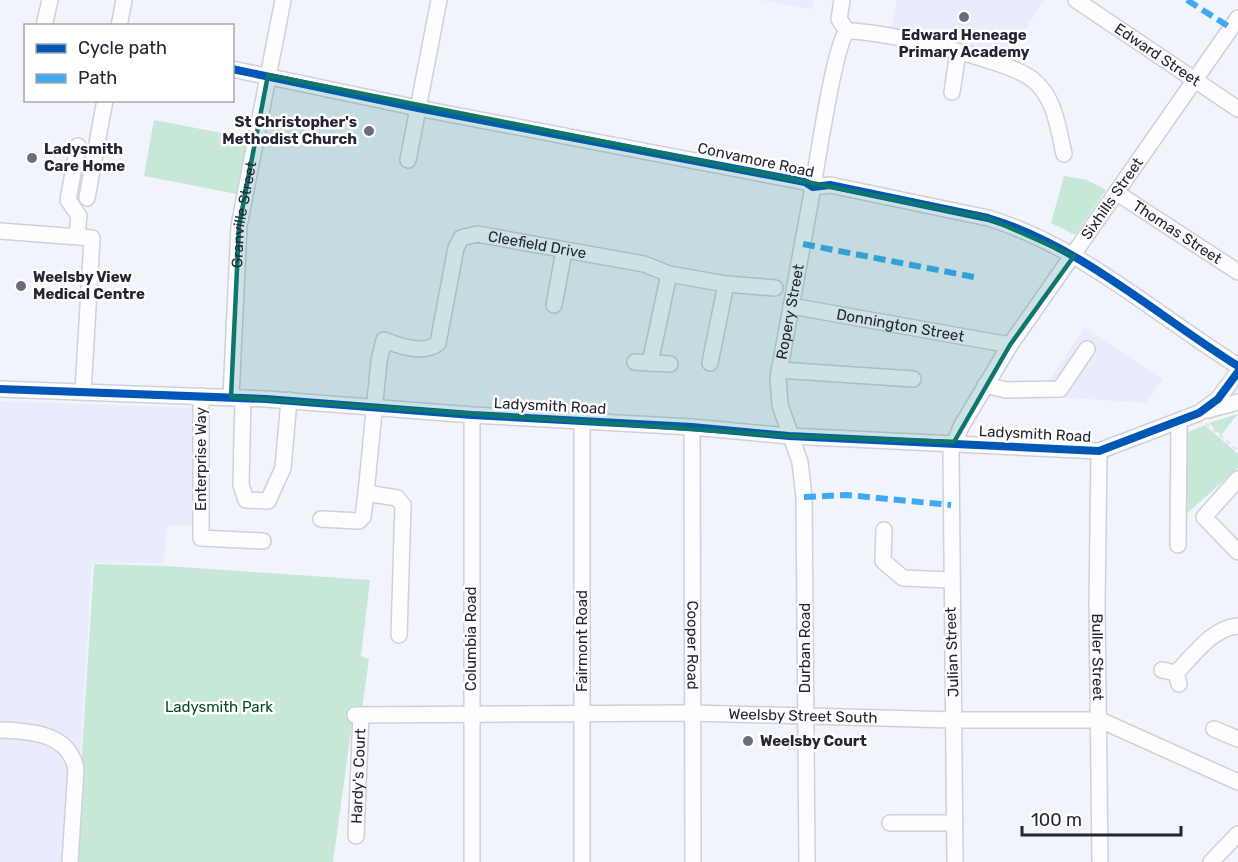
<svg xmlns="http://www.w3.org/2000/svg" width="1238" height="862" font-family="Rubik,sans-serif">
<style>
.built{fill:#e9ecfd}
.green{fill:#c7e7d7}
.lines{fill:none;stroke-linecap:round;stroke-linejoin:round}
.minor-casing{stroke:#cfd0da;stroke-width:18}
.path{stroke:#dedfe2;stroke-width:2;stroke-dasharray:4.5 4.5;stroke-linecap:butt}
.minor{stroke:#fdfdff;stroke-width:15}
.quiet{stroke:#3fa9f5;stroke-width:6;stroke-dasharray:12 6;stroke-linecap:butt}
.cycleway-casing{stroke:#fff;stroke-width:11}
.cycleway{stroke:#0057b8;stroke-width:8}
.marked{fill:#0f766e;fill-opacity:0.2;stroke:#0f766e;stroke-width:4.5;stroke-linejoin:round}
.poi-dot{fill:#6c6d79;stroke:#fff;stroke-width:2}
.labels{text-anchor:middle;stroke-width:5;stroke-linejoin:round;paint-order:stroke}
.poi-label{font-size:15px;font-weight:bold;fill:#242532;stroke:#fff;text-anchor:start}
.street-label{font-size:15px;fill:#242532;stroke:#fff}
.park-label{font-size:15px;fill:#04492b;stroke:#fff}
</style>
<rect width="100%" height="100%" fill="#f2f4fc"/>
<path class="built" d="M759 0H814L812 9Z
M897 0H1045L1005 59 890 34Z
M1084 328 1163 379 1147 403 1030 395 1046 385Z
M0 401 197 408 196 526 167 525 164 563H92L74 862H0Z"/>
<path class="green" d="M154 120 248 138 237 194 144 176Z
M1064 176 1087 180 1106 190 1075 235 1051 223Z
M1238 414 1221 435 1209 423Z
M1205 425 1238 454V468L1184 516 1183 434Z
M94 564 166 566 370 580 361 656 369 659 362 710 354 709 333 862H75Z"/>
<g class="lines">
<defs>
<g id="minor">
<path d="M842 0 839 19 847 31"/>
<path id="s1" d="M1076 0 1238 109"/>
<path d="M44 26 50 0"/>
<path d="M119 26 124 0"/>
<path d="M232 69 418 108 805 182 813 187 830 185 988 218C1081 246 1156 315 1238 366"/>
<path d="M952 92 958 52"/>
<path d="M408 160 439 0"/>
<path d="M813 186C818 159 834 46 847 31 880 30 1008 60 1032 79 1055 97 1058 127 1064 154"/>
<path id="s2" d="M1117 193 1238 272"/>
<path d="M87 198 105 100"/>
<path d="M0 231 92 238 83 392"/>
<path d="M77 236 79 216 68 200 78 146"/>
<path d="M554 305 564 251"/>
<path id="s3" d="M791 306 1010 345"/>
<path d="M635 362 650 363 669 274"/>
<path d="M650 363 670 364"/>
<path d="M710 363 726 284"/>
<path d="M779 370 913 379"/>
<path d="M985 385 1006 390 1060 389 1087 349"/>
<path d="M0 389 266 399 472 415 692 427 789 436 1099 451 1199 413 1218 399 1238 372"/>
<path d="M201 396V538L263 541"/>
<path id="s4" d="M231 397 239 226 283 0"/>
<path d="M243 398 241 485 246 500 268 501 283 468 289 400"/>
<path d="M1208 410 1238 402"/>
<path d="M472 415V862"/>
<path id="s5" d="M692 427 693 862"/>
<path id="s6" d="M1099 451 1097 605 1100 862"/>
<path d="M1238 479 1204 517 1238 552"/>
<path d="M321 519 359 521 363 517 366 493"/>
<path d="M884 530 883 561 903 578 950 580"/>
<path d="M1178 545 1179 422"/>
<path id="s7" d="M399 635 403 505 397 498 366 493 379 361 384 340C399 346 425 355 438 343L456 248 461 238 477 234 644 264 669 274 726 284 775 288"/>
<path d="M1162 670 1176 673 1179 684"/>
<path d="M1176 673C1194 655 1212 628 1238 626"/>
<path id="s8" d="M355 715 693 713 954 720H1100L1238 782"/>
<path d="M1214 729 1238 739"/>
<path d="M0 730C31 731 69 733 76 769L70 862"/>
<path d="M890 823H955"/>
<path id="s9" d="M356 836 361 715"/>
<path d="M582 862V421"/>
<path id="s10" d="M807 862 804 497 800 462 780 405 778 378 813 187"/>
<path id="s11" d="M955 862 951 451 962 425 1010 345 1238 18"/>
<path d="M1211 862 1238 834"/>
</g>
</defs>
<use href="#minor" class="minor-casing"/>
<path class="path" d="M1206 423 1238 451"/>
<use href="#minor" class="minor"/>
<path class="quiet" d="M1187 0 1231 28
M803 244 979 278
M804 497 847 495 951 505"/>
<defs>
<path id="cycleway" d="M232 69 418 108 805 182 813 187 830 185 988 218C1081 246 1156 315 1238 366
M0 389 266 399 472 415 692 427 789 436 1099 451 1199 413 1218 399 1238 372"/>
</defs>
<use href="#cycleway" class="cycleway-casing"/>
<use href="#cycleway" class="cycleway"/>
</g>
<path class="marked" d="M268 75 988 218 1074 256 1010 345 954 442 789 436 231 397 239 226Z"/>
<g class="poi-dot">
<circle cx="964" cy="17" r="6"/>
<circle cx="369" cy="131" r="6"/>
<circle cx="32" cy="158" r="6"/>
<circle cx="21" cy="286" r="6"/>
<circle cx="748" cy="741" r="6"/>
</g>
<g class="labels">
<g class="poi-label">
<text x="964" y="40" text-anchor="middle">Edward Heneage<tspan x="964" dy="17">Primary Academy</tspan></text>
<text x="357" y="127" text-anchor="end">St Christopher's<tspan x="357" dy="17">Methodist Church</tspan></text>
<text x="44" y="154">Ladysmith<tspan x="44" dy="17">Care Home</tspan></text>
<text x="33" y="282">Weelsby View<tspan x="33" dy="17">Medical Centre</tspan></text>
<text x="760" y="746">Weelsby Court</text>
</g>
<g class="street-label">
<text dy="5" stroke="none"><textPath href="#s1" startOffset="98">Edward Street</textPath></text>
<text transform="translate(756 160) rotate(12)" y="5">Convamore Road</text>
<text dy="5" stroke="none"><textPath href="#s11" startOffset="711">Sixhills Street</textPath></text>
<text dy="5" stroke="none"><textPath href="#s4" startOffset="183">Granville Street</textPath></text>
<text dy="5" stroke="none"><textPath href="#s2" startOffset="72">Thomas Street</textPath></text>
<text dy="5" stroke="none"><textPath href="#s7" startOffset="567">Cleefield Drive</textPath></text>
<text dy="5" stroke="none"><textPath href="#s10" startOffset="555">Ropery Street</textPath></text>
<text dy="5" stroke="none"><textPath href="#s3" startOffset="111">Donnington Street</textPath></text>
<text transform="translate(550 406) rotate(3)" y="5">Ladysmith Road</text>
<text transform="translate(1035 434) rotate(3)" y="5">Ladysmith Road</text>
<text transform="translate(201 459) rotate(-90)" y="5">Enterprise Way</text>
<text transform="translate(471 639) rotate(-90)" y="5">Columbia Road</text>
<text transform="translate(582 641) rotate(-90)" y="5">Fairmont Road</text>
<text dy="5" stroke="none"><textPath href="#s5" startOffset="218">Cooper Road</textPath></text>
<text transform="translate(805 648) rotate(-90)" y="5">Durban Road</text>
<text transform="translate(952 652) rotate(-92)" y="5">Julian Street</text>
<text dy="5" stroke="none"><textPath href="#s6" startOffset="206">Buller Street</textPath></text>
<text dy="5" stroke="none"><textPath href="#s8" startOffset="448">Weelsby Street South</textPath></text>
<text dy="5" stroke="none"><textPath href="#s9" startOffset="60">Hardy's Court</textPath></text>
</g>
<g class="park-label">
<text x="219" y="712">Ladysmith Park</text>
</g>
</g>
<rect x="24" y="24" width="210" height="78" fill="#ffffff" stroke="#a7a8ad" stroke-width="1.5"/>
<rect x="36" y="44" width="30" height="9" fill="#0057b8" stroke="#a7a8ad" stroke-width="1.5"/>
<text x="78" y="54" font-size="18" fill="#242532">Cycle path</text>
<rect x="36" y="74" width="30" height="9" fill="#3fa9f5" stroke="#a7a8ad" stroke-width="1.5"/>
<text x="78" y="84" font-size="18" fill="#242532">Path</text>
<path d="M1022 826v9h159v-9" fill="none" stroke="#242532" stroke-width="3"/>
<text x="1031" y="826" font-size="18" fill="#242532" stroke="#ffffff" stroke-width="4.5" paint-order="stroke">100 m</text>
</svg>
